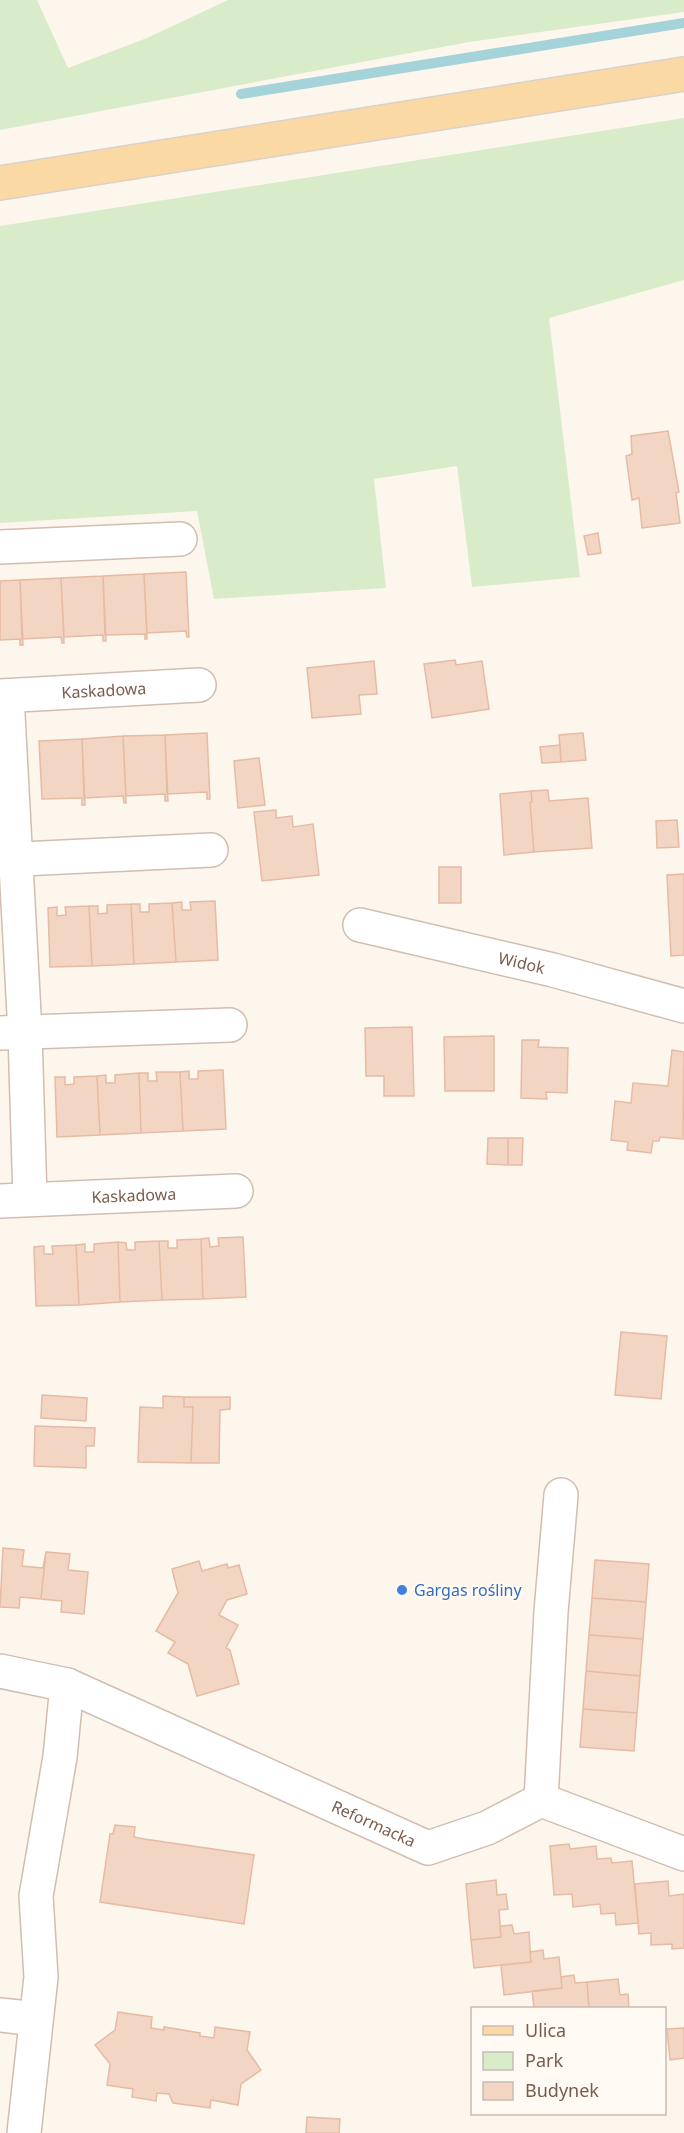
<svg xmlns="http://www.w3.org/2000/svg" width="684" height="2133" font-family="'Noto Sans',sans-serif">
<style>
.green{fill:#d8ecc9}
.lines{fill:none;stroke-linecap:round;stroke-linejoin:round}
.stream{stroke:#a5d3da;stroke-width:10}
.building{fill:#f3d5c3;stroke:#e6bba3;stroke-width:1.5}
.minor-casing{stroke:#d1beb0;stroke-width:36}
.major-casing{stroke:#dad1cd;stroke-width:36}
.minor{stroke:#fff;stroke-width:33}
.major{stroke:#fbd9a5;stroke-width:33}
.shop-dot{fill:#3f7fe0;stroke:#fffaf3;stroke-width:2}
.labels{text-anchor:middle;stroke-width:4.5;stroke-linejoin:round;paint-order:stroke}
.street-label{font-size:16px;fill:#7a5c4d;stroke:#fffaf3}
.shop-label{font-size:16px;fill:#366cbe;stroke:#fffaf3;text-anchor:start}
</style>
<rect width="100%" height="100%" fill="#fdf6ec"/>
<path class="green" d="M0 0H37L68 68 147 38 228 0H684V12L469 42 0 130Z
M684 118V280L549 318 580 577 472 587 457 466 374 479 386 588 214 599 197 511 0 523V226Z"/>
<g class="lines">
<path class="stream" d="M241 94 684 23"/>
</g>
<path class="building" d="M668 431 679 492 676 493 680 523 642 528 639 498 632 500 626 456 632 454 631 436Z
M598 533 601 553 588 555 584 536Z
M186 572 189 637H187L186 631 147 633 144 574Z
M144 574 147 639H145V634L105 635 103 576Z
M103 576 106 641H103V635L64 637 61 578Z
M61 578 64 643H62L61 637 22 639 20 580Z
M20 580 23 645H20V639L0 640V581Z
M455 660 456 665 482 661 489 709 432 718 424 664Z
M374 661 377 694 359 695 361 714 312 718 307 668Z
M207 733 210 799H207V792L167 794 165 735Z
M583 733 586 760 561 762 559 735Z
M165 735 168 801H165V794L126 796 123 736Z
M123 736 126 803H124L123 796 84 798 82 739Z
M82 739 85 805H82V798L42 799 39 741Z
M560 745 561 762 542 763 540 747Z
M259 758 265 805 238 808 234 761Z
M548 790 549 801 588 798 592 848 534 852 530 802H532L531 791Z
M531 791 532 802H530L534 852 504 855 500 794Z
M276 810V818L292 816 293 827 313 824 319 875 262 881 254 812Z
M677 820 679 847 657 848 656 821Z
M439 867H461V903H439Z
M684 874V955L671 956 667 875Z
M215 901 218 960 176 962 172 903 182 902V910H191L190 902Z
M172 903 176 962 134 964 131 904H140V912H149V904Z
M131 904 134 964 92 966 89 906H98V914L107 913V905Z
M89 906 92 966 50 967 48 908 57 907V916L66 915 65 907Z
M412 1027 414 1096H384V1076H366L365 1028Z
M494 1036V1091H445L444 1037Z
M522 1040H539L538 1047 568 1048 567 1093 546 1092 547 1099 521 1098Z
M672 1050 684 1052 683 1139 660 1137 659 1141H653L651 1153 627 1150 628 1142 611 1140 615 1101 631 1103 633 1083 668 1086Z
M223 1070 226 1129 183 1131 180 1072 189 1071V1079H198V1071Z
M156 1072H180L183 1131 141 1133 139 1073H148V1081H157Z
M139 1073 141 1133 100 1135 97 1076 106 1075V1083H115V1075Z
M97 1076 100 1135 57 1137 55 1077H65V1085L74 1084V1077Z
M488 1138H508V1165L487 1164Z
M508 1138H523L522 1165H508Z
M243 1237 246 1297 203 1299 201 1239 209 1238 210 1247 219 1246 218 1238Z
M201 1239 203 1299 162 1300 159 1241H168V1248H177V1240Z
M159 1241 162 1300 120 1302 118 1242 126 1243 127 1250H135V1242Z
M118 1242 120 1302 79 1305 76 1245 85 1244V1252H94V1244Z
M76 1245 79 1305 36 1306 34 1247 44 1246V1254H53L52 1246Z
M621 1332 667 1336 661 1399 615 1395Z
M42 1395 87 1398 86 1421 41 1418Z
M163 1396 184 1397V1407H193L191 1463 138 1462 140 1407 163 1408Z
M184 1397H230V1409L220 1410 219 1463H191L193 1407H184Z
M35 1426 95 1428 94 1446H86V1468L34 1466Z
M3 1548 24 1550 22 1566 43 1568 46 1552 41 1599 20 1597 19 1608 0 1607Z
M46 1552 70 1554 68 1570 88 1572 84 1614 61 1612 62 1601 41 1599Z
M595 1560 649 1564 646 1602 592 1598Z
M199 1561 202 1571 227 1564 228 1568 239 1565 247 1594 227 1600 219 1615 238 1625 226 1648 230 1650 239 1684 197 1696 188 1664 168 1653 175 1642 156 1631 178 1593 172 1569Z
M592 1598 646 1602 643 1639 589 1635Z
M589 1635 643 1639 640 1676 586 1671Z
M586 1671 640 1676 637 1713 583 1709Z
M583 1709 637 1713 634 1751 580 1747Z
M115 1825 135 1827 134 1837 144 1839 254 1855 244 1924 100 1902 110 1834H113Z
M569 1844 570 1849 596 1846 597 1859 611 1858 612 1863 632 1861 638 1923 616 1925 615 1913 601 1914 600 1904 573 1907 572 1894 554 1895 550 1846Z
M496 1880 497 1895 506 1894 508 1909 499 1910 501 1937 471 1940 466 1884Z
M668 1881 669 1896 684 1894V1948L672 1949V1944L651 1945V1933L639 1934 635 1884Z
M512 1925 514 1934 529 1932 531 1962 474 1968 471 1940 501 1937 500 1926Z
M543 1950 544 1959 559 1957 562 1988 504 1995 501 1965 531 1962 530 1952Z
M574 1975 575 1983 587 1982 589 2008H534L532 1991 562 1988 561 1977Z
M618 1979 620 1995 628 1994 629 2008H589L587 1982Z
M118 2012 152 2017 151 2028 164 2030V2027L200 2033V2036L214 2038 215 2027 250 2032 247 2050 261 2070 241 2084 238 2105 211 2100 210 2108 173 2103 169 2094 157 2093 156 2101 132 2097 133 2089 107 2085 110 2064 95 2045 115 2030Z
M684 2028V2058L670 2060 667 2029Z
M307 2117 340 2119 339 2133H306Z"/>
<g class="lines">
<defs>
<g id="minor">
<path d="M0 547 180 539"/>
<path id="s1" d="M0 696 199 685"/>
<path d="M7 696 25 1033 30 1199"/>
<path d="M0 860 211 850"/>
<path id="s2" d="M360 925 553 970 684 1006"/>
<path d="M0 1033 230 1025"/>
<path id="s3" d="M0 1201 236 1191"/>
<path id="s4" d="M0 1671 67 1685 428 1848 487 1828 541 1800 684 1854"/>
<path d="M541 1800 551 1612 561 1495"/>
<path d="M0 2015 36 2019"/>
<path d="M24 2133 41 1977 36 1896 60 1757 67 1685"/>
</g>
<path id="major" d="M0 183 684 74"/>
</defs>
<use href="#minor" class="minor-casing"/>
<use href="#major" class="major-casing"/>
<use href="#minor" class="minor"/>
<use href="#major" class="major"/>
</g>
<circle class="shop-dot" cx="402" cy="1590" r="6"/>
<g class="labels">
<g class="street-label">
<text dy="6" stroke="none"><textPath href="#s1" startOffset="104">Kaskadowa</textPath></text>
<text dy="6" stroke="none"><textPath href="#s2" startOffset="166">Widok</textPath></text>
<text dy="6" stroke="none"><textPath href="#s3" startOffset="134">Kaskadowa</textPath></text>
<text dy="6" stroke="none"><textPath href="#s4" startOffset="405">Reformacka</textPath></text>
</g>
<g class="shop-label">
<text x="414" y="1596">Gargas rośliny</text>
</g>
</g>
<rect x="471" y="2007" width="195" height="108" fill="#fffaf3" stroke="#cabbb1" stroke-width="1.5"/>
<rect x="483" y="2026" width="30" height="9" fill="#fbd9a5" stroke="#cabbb1" stroke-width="1.5"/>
<text x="525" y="2037" font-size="18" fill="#7a5c4d">Ulica</text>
<rect x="483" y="2052" width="30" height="18" fill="#d8ecc9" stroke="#cabbb1" stroke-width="1.5"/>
<text x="525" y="2067" font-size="18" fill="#7a5c4d">Park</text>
<rect x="483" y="2082" width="30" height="18" fill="#f3d5c3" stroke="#cabbb1" stroke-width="1.5"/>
<text x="525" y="2097" font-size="18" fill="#7a5c4d">Budynek</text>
</svg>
